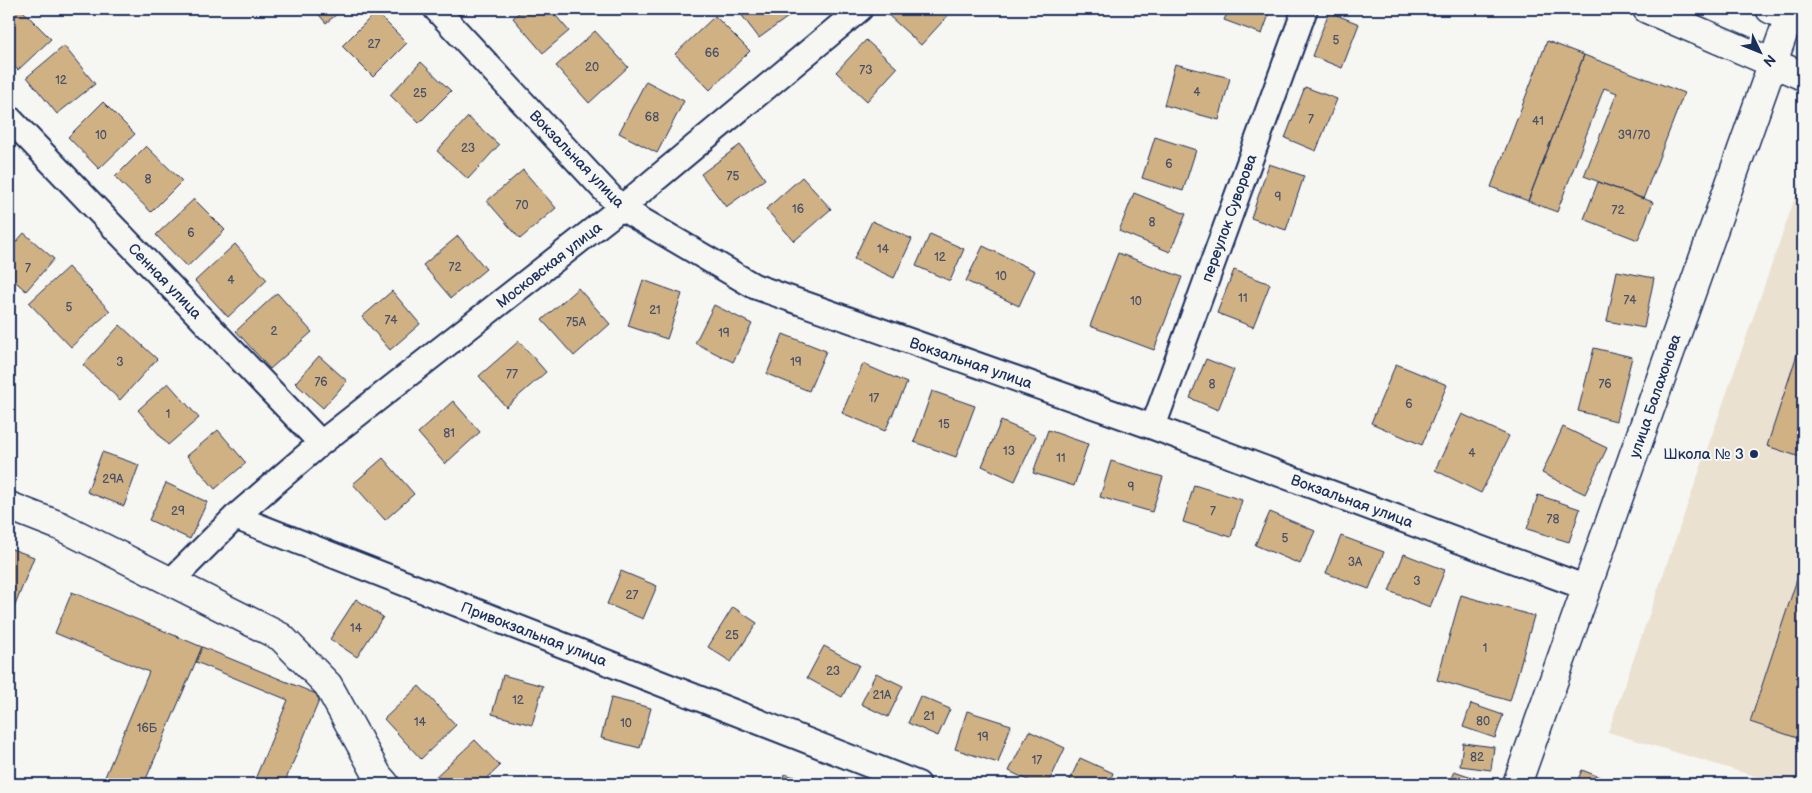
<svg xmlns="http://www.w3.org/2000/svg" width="1812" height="793" font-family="'Balsamiq Sans',sans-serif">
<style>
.built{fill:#ebe1d1}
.building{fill:#d0b184;stroke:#1b2f5e}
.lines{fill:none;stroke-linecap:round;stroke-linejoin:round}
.minor-casing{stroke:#1b2f5e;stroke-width:28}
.tertiary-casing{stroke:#1b2f5e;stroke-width:31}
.secondary-casing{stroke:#1b2f5e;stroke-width:31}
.primary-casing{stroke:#1b2f5e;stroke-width:31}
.minor{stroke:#f6f6f2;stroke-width:24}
.tertiary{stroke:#f6f6f2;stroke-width:28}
.secondary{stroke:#f6f6f2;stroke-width:28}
.primary{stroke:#f6f6f2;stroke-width:28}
.poi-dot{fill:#1b2f5e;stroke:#f6f6f2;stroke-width:2}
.labels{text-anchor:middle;stroke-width:4;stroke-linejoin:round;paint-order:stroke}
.number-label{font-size:12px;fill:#485068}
.street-label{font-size:15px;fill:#1b2f5e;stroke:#f6f6f2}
.poi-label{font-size:15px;fill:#1b2f5e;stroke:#f6f6f2;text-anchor:end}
</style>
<rect width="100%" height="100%" fill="#f6f6f2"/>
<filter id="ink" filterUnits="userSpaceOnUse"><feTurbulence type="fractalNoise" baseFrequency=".02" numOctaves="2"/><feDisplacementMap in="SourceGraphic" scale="10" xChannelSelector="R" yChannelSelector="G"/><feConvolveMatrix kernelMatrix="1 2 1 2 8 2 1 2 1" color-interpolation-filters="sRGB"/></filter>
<g filter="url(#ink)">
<path class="built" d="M1803 175V784H1781L1608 732Z"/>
<path class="building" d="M19 9H21L51 39 18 70 9 61V19Z
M314 9H343L326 23Z
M523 9H550L569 31 543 53 513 18Z
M737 9H799L759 38Z
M892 9H952L953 10 921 45 887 14Z
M1229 9H1271L1262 34 1224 20Z
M376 12 407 43 373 77 342 46Z
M1329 12 1359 24 1342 68 1312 56Z
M715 16 750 51 710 90 675 54Z
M595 31 628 67 589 103 556 66Z
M866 40 897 68 867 101 836 72Z
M1547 41 1584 55 1528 201 1491 187Z
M64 46 95 84 57 114 27 77Z
M1584 55 1684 93 1643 199 1584 176 1617 93 1604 88 1557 212 1528 201Z
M421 62 451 91 419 123 390 95Z
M1175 64 1230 78 1219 120 1164 105Z
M646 81 684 101 657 153 619 133Z
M1305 87 1337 99 1316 151 1285 138Z
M103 102 135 134 99 169 68 137Z
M468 117 499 145 468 179 437 151Z
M1155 137 1196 150 1183 191 1142 178Z
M740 145 765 179 726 207 701 174Z
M146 146 182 181 151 212 115 177Z
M1269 164 1304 176 1286 230 1251 218Z
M523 170 556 208 520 239 487 201Z
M802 177 831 209 794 241 766 209Z
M1598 182 1653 202 1638 240 1584 219Z
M1134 193 1186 214 1170 252 1119 231Z
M194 199 225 230 187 267 156 235Z
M872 221 912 239 894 278 854 259Z
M24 233 54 259 26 291 9 276V250Z
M930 234 964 249 950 281 916 266Z
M458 236 486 269 451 298 423 265Z
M235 244 267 280 228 317 195 281Z
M983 246 1035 271 1019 306 966 281Z
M1118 253 1182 277 1154 350 1090 326Z
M68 267 110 311 71 347 29 303Z
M1234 270 1270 284 1253 327 1217 313Z
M1617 271 1654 278 1644 328 1607 321Z
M643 280 682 294 667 339 628 326Z
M578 288 610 324 574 356 542 320Z
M392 291 420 324 390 350 362 317Z
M277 293 312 332 270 369 236 331Z
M714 305 752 324 733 362 695 343Z
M120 325 157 359 120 400 83 365Z
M783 334 826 351 809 391 767 374Z
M1803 336V458L1767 446Z
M519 341 546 372 506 407 479 376Z
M1594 348 1632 357 1616 421 1578 411Z
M319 356 347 381 323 408 295 383Z
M1206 359 1234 370 1218 410 1190 398Z
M863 364 907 383 885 431 842 413Z
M1396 364 1447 385 1422 445 1371 423Z
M168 383 199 418 168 445 138 410Z
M932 391 975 406 956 457 914 442Z
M453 401 480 432 445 464 418 433Z
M1462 414 1509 436 1481 493 1435 470Z
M1001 421 1036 436 1015 481 982 466Z
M1563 427 1607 448 1585 494 1542 473Z
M218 430 246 463 215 489 187 456Z
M1048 430 1088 444 1074 486 1033 473Z
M102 452 139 465 124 506 87 492Z
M383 458 414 494 385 520 353 484Z
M1111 461 1163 477 1152 512 1100 497Z
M166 483 207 502 190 539 149 520Z
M1194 485 1242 500 1231 537 1183 522Z
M1538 495 1580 509 1569 542 1527 529Z
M1270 512 1315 531 1300 564 1255 545Z
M1341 536 1384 552 1369 589 1326 573Z
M9 548 34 557 14 608 9 606Z
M1404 554 1445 570 1430 607 1389 591Z
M1803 561V740L1750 722Z
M621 571 657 586 643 619 607 604Z
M72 592 202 647 144 784H102L149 672 55 633Z
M1461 595 1534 616 1510 701 1437 680Z
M356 599 383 617 357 657 330 639Z
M733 607 757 623 731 662 708 647Z
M824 646 859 665 842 697 807 678Z
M202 647 321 696 284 784H253L288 700 196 662Z
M876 673 903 686 888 717 861 704Z
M503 675 543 686 532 725 492 714Z
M419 686 456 725 421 759 384 719Z
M920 696 950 709 938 736 908 723Z
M611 698 651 708 640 748 601 738Z
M1471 704 1503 715 1495 738 1463 727Z
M967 711 1011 725 998 763 955 749Z
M1029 731 1065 748 1048 784H1036L1009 771Z
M475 740 500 766 481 784H437L432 780Z
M1463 743 1494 747 1491 770 1460 766Z
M1080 758 1113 773 1109 784H1068Z
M1582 770 1617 784H1576Z
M1454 771 1490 783V784H1449Z
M784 774 821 784H782Z"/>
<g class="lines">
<defs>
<path id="minor" d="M436 9 621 208 754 286 1153 427 1587 588
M9 118 321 443
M1153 427 1305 9
M235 517 321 443 621 208 860 9
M171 581 235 517 918 784"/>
<path id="tertiary" d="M9 506 60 526 281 637 328 685 378 776 385 784"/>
<path id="secondary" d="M1517 784 1789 17"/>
<path id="primary" d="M1647 9 1803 76
M1770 9 1803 23"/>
</defs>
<use href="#minor" class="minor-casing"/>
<use href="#tertiary" class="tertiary-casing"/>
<use href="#secondary" class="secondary-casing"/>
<use href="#primary" class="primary-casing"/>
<use href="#minor" class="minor"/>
<use href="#tertiary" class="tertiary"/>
<use href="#secondary" class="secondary"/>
<use href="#primary" class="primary"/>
</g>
</g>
<circle class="poi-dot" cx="1754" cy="454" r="5"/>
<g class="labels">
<g class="number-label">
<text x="1336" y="44">5</text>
<text x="374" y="48">27</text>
<text x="712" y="57">66</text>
<text x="592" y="71">20</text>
<text x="866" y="74">73</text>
<text x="61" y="84">12</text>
<text x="1197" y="96">4</text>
<text x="420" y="97">25</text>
<text x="652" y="121">68</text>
<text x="1311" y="123">7</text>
<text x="1538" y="125">41</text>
<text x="101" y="139">10</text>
<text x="1634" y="139">39/70</text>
<text x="468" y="152">23</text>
<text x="1169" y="168">6</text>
<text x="733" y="180">75</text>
<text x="148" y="183">8</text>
<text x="1278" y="201">9</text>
<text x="522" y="209">70</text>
<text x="798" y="213">16</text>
<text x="1618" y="214">72</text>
<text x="1152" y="226">8</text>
<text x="191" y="237">6</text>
<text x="883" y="253">14</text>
<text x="940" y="261">12</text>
<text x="455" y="271">72</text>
<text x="28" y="272">7</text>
<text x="1001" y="280">10</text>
<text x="231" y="284">4</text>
<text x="1243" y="302">11</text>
<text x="1630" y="304">74</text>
<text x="1136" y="305">10</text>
<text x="69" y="311">5</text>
<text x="655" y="314">21</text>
<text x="391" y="324">74</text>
<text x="576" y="326">75А</text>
<text x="274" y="335">2</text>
<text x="724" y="337">19</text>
<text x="120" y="366">3</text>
<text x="796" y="366">19</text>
<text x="512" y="378">77</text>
<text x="321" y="386">76</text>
<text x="1212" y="388">8</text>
<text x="1605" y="388">76</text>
<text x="874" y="402">17</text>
<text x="1409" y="408">6</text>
<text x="168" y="418">1</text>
<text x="944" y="428">15</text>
<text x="449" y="437">81</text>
<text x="1009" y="455">13</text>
<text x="1472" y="457">4</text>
<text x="1061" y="462">11</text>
<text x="113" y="483">29А</text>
<text x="1131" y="491">9</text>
<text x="178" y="515">29</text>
<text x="1213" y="515">7</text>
<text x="1553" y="523">78</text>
<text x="1285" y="542">5</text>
<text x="1355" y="566">3А</text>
<text x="1417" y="585">3</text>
<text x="632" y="599">27</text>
<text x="356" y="632">14</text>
<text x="732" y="639">25</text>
<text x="1485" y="652">1</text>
<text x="833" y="675">23</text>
<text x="882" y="699">21А</text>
<text x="518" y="704">12</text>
<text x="929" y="720">21</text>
<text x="1483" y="725">80</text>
<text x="420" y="726">14</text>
<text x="626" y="727">10</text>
<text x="147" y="732">16Б</text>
<text x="983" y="741">19</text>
<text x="1477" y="761">82</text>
<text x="1037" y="764">17</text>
</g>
<g class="street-label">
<text transform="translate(577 159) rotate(46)" y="5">Вокзальная улица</text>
<text transform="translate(1229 218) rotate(-70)" y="5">переулок Суворова</text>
<text transform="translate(549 265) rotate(-38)" y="5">Московская улица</text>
<text transform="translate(165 281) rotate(46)" y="5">Сенная улица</text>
<text transform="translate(971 363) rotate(19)" y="5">Вокзальная улица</text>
<text transform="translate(1655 396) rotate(-71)" y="5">улица Балахонова</text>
<text transform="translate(1352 501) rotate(20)" y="5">Вокзальная улица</text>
<text transform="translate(534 634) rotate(21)" y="5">Привокзальная улица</text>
</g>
<g class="poi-label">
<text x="1744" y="459">Школа № 3</text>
</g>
</g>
<rect width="1812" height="793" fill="none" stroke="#f6f6f2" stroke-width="30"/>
<rect x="15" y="15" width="1782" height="763" fill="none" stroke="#1b2f5e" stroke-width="2" filter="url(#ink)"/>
<g transform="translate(1760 52) rotate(133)" stroke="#f6f6f2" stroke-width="4" paint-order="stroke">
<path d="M0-4L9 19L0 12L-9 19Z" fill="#1b2f5e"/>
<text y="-8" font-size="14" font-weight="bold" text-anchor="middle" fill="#1b2f5e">N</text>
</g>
</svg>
